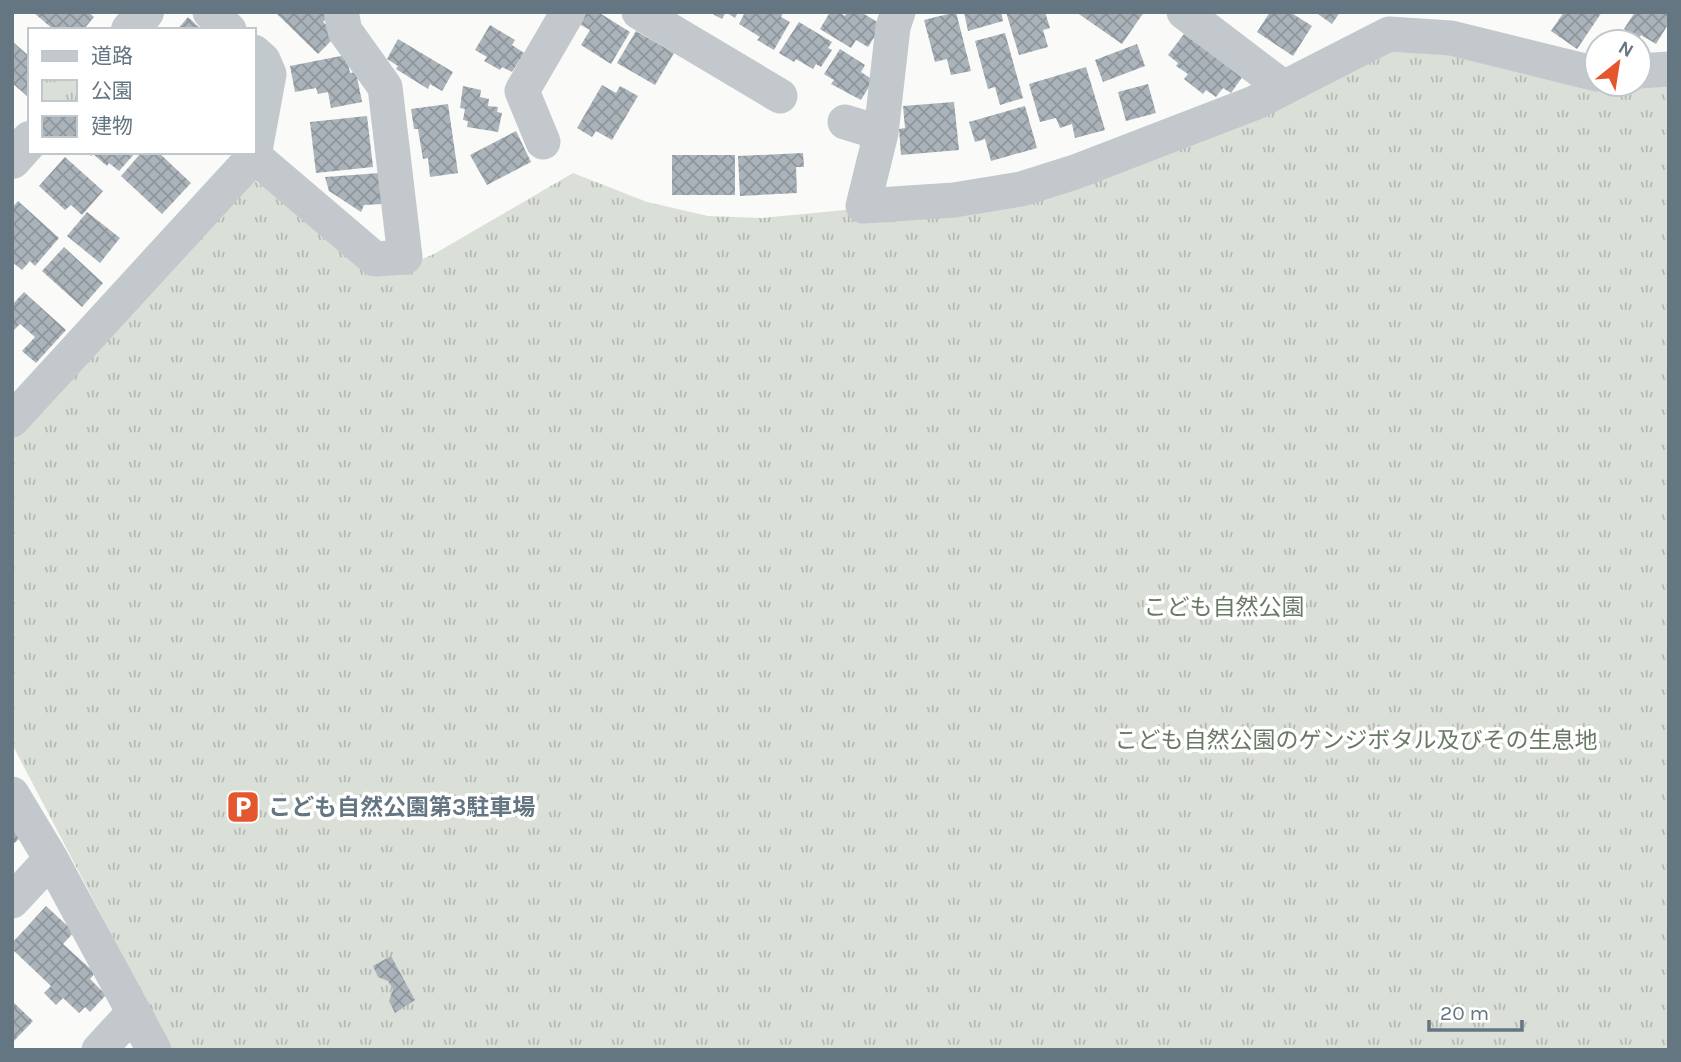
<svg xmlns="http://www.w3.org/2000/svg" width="1681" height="1062" font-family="Karla,'Noto Sans JP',sans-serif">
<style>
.park{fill:url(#park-tufts)}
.building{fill:url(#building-cross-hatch)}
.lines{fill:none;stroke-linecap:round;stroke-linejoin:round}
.minor{stroke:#c3c8cc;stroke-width:35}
.tertiary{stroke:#c3c8cc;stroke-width:38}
.labels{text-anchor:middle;stroke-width:7;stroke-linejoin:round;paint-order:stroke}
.park-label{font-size:23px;fill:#687a64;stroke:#fff}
.poi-label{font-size:23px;font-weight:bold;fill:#657683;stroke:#fff;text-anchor:start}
</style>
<defs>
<pattern id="park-tufts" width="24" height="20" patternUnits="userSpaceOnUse" patternTransform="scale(1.75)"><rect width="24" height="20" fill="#dadfd7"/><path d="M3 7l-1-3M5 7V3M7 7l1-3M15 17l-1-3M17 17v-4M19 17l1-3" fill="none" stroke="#b4b9b4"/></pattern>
<pattern id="building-cross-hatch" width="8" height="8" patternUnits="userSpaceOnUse" patternTransform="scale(1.75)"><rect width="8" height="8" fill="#aab3b9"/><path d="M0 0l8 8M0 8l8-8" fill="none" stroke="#8e969c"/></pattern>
</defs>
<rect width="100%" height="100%" fill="#fafaf8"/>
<path class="park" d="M1405 44 1611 89 1669 83V1050H172L12 744V438L252 179 383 268 404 267 434 254 573 173 647 202 708 216 761 218 1084 187Z"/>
<path class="building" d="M33 12H88L94 17 83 30H54Z
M275 12H323L328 17 323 22 337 35 318 54Z
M586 12H598L630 32 611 64 581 45 590 30 579 24Z
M709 12H738L735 18 726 12 722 19Z
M745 12H783L781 17 790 22 774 50 757 40 760 37 739 24Z
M830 12H839L845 16 847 12H861L882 25 868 47 856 40 851 48 820 29Z
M956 12 971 71 951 75 947 59 935 62 924 20Z
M964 12H1001L1003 21 968 31Z
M1006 12H1045L1050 28 1043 30 1048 47 1019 55Z
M1076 12H1144L1122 44Z
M1270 12H1290L1312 26 1293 56 1257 32Z
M1315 12H1340L1332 24Z
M1564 12H1602L1577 49 1551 31Z
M1635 12H1669V23L1656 44 1641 35 1639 38 1624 29Z
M188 17 202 30H177Z
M799 22 832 42 828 48 832 50 821 67 816 64 813 69 796 59 794 62 779 53Z
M490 25 515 40 512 45 524 53 512 72 502 67 500 70 484 61 487 57 475 50Z
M636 31 674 53 655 85 617 63Z
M1005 33 1023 98 1000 105 995 87 988 89 975 41Z
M1184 34 1243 76 1231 93 1223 88 1216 97 1206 90 1203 94 1184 79 1188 74 1176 66 1178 63 1168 55Z
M398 39 453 72 442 91 430 84 428 89 396 69 398 66 387 59Z
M12 41 30 57V94L27 96 12 83Z
M1137 44 1145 66 1103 82 1095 60Z
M840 49 865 65 861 72 873 80 861 100 831 84 834 80 824 74Z
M346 55 350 73 356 72 362 102 331 108 328 92 318 94 316 88 295 92 290 66Z
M1086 67 1105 130 1075 138 1072 124 1060 128 1056 118 1040 122 1029 84Z
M1148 84 1156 113 1126 121 1118 92Z
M602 85 616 93 620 86 638 96 612 140 596 131 592 137 577 128Z
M463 86 481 90 480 97 489 99 488 106 498 107 497 112 502 113 498 132 467 127 468 121 463 120 465 109 460 108Z
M954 102 959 150 901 155 899 129 905 128 903 106Z
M448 104 458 173 430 177 428 158 423 159 418 129H414L411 109Z
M1025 106 1037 148 991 161 985 139 975 142 969 122Z
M367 116 373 167 316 173 310 122Z
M516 131 531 162 487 185 470 155Z
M86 152H136L119 171 109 163 107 166 93 154 91 156Z
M142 152H158L191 183 162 214 121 176Z
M803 153 804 167H796L797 193 740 196 738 156Z
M672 155H735V195H672Z
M65 157 103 191 82 215 71 205 65 210 39 186Z
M380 173 382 204 364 205 361 212 329 191 325 177Z
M18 201 59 238 35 266 30 261 22 270 12 262V208Z
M87 212 120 238 100 263 67 236Z
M64 247 103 283 82 307 42 271Z
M24 292 66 330 36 363 22 351 35 337 20 324 12 332V305Z
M12 827 19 839 12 845Z
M46 906 74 932 63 944 95 973 90 979 106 995 90 1012 85 1007 79 1013 63 998 56 1005 44 993 51 986 12 949V943Z
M391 956 415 1000 395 1013 389 1001 393 989 388 981 378 977 373 966Z
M12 1001 33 1021 12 1043Z"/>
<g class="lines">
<path class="minor" d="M210 12 229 30
M639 12 780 96
M898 12 893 27 881 133 863 206 954 200 1021 189 1075 172 1254 103 1389 34 1451 38 1597 74
M1184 12 1284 88
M1639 71 1669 69
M845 122 881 133
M543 142 522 91 568 12
M254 156 375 259 405 257 385 87 345 31 341 12
M12 420 254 156 269 74 263 60 254 52
M12 794 51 859 154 1050
M12 901 51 859
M99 1050 134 1012"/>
<path class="tertiary" d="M130 30 145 12
M12 160 30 140"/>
</g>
<defs>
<symbol id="parking-square" viewBox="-11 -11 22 22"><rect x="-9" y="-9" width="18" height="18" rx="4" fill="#e4572e" stroke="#fff"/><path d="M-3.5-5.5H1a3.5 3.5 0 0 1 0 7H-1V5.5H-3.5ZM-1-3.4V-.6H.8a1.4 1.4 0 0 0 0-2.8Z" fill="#fff"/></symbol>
</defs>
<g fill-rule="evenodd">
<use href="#parking-square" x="224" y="788" width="38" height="38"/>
</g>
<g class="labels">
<g class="park-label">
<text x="1224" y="615">こども自然公園</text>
<text x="1356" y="748">こども自然公園のゲンジボタル及びその生息地</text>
</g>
<g class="poi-label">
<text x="268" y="815">こども自然公園第3駐車場</text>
</g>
</g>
<rect width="1681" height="1062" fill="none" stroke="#657683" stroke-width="28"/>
<rect x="28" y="28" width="228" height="126" fill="#ffffff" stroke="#c1c8cd" stroke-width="2"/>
<rect x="42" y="51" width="35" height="10" fill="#c3c8cc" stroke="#c1c8cd" stroke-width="2"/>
<text x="91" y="63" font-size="21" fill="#657683">道路</text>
<rect x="42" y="80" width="35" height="21" fill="url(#park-tufts)" stroke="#c1c8cd" stroke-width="2"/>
<text x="91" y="98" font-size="21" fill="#657683">公園</text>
<rect x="42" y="116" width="35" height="21" fill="url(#building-cross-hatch)" stroke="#c1c8cd" stroke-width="2"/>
<text x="91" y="133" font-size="21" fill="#657683">建物</text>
<g transform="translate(1618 63) rotate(30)"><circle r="33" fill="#ffffff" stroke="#c1c8cd" stroke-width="2"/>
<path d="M0-5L12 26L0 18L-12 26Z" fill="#e4572e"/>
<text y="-10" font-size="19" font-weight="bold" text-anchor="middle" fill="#657683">N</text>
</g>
<path d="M1429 1020v10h93v-10" fill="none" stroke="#657683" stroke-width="3.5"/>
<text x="1440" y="1020" font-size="21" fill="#657683" stroke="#ffffff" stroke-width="5" paint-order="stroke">20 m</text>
</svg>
